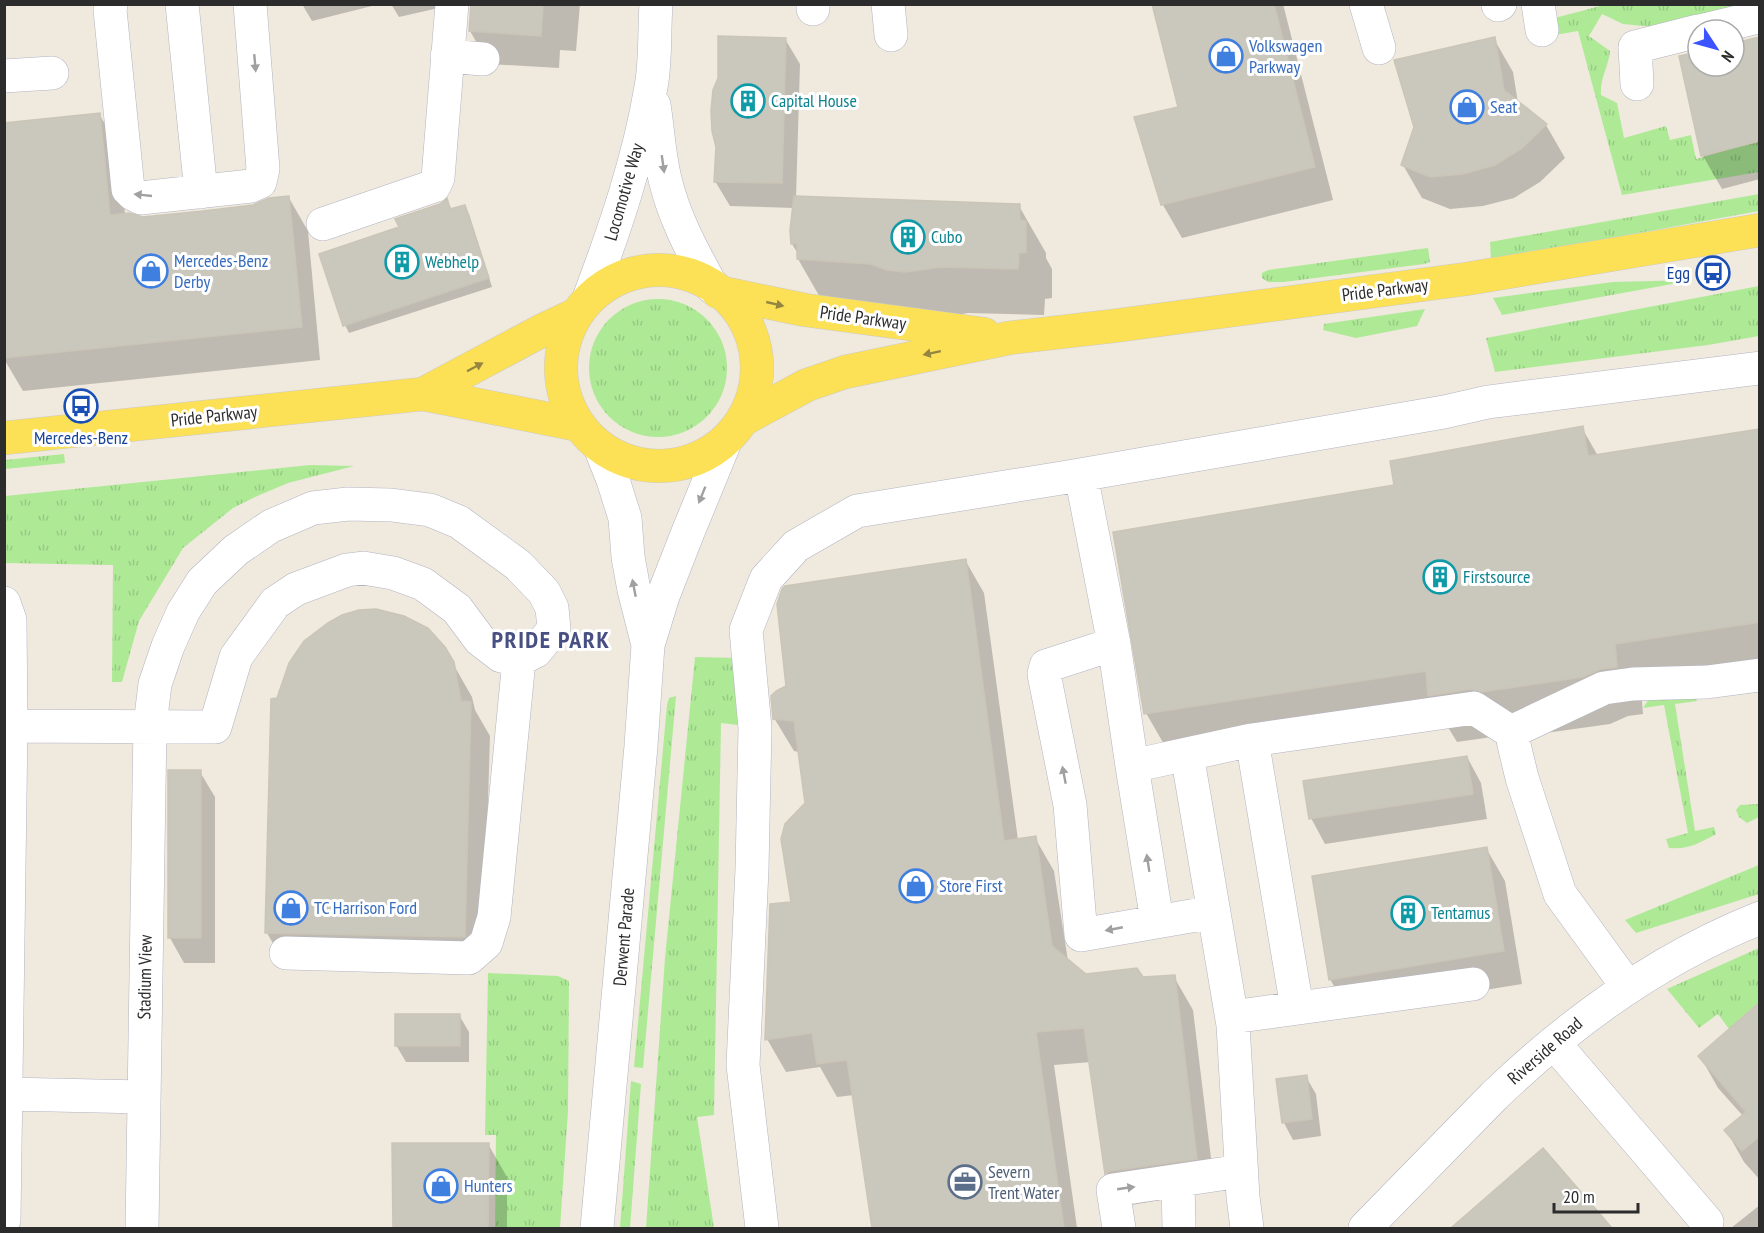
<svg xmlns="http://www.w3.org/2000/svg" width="1764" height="1233" font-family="'PT Sans Narrow',sans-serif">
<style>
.grass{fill:url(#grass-tufts)}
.shadow{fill:#0003}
.building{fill:#cac7bc;stroke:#cbc5b7;stroke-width:1.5}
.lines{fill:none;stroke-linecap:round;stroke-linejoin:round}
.minor-casing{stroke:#b2b3c1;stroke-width:34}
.major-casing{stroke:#ccc;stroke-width:34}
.minor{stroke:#fff;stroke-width:33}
.major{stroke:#fce055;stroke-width:33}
.oneway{fill:#a0a0a0}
.oneway2{fill:#948640}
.labels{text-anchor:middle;stroke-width:6;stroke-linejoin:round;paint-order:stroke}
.shop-label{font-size:18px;fill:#366cbe;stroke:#fff;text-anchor:start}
.culture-label{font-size:18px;fill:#0d838f;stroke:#fff;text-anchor:start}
.street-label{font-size:18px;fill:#2c2c2c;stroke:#fff}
.transit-label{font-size:18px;fill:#164399;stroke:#fff;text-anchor:end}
.service-label{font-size:18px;fill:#4e5e75;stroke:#fff;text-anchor:start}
.district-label{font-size:24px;font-weight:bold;letter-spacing:1.5px;fill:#484f82;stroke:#fff}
</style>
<defs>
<pattern id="grass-tufts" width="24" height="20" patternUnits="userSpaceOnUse" patternTransform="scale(1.5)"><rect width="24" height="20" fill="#aeea96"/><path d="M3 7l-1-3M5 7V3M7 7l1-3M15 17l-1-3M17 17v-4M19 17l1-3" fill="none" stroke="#96c981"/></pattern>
</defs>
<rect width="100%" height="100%" fill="#efe9de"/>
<path class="grass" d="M1604 5H1744L1664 28 1623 24 1602 14 1589 36 1610 51C1608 69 1600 77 1601 95L1617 103 1624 138 1666 126 1670 140 1691 135 1696 159 1759 141V172L1622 195 1578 31 1555 35 1551 19Z
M1759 194V211L1491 260 1490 242Z
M1428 248 1430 262 1424 264 1284 282H1268L1262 278V273L1268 270Z
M1694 280 1502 315 1493 298 1613 282Z
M1759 286V336L1708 345 1495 372 1486 338Z
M589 368a69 69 0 1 1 138 0a69 69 0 1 1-138 0Z
M1425 309 1417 326 1356 338 1323 330 1324 324Z
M64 454 65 463 5 469V460Z
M310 465 354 466 288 483 255 497 233 508 183 548 139 621 122 682H112L113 565 5 563V496Z
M695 657 738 658V725L721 723 714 1115 697 1117 714 1228H646L665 958Z
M1689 690 1697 701 1675 704 1695 831 1714 827 1716 834C1700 843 1687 850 1669 848L1666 839 1688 833 1664 705 1643 708 1651 696Z
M676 696 643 1068 634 1067 667 705 669 698Z
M1759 804V817L1747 823 1739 817 1736 810 1740 805Z
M1759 865V894L1636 933 1625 920Z
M1759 948V1002L1729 1029 1718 1014 1699 1028 1667 989Z
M488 973 558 976 569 981 568 1111 560 1228H495L496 1135H485Z
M631 1081 641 1084 630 1228H620Z"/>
<path class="shadow" d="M302 4H380L312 21Z
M391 4H456L399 17Z
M472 4H580L576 51 560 50 559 68 489 64 470 31Z
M1153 4H1283L1333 200 1182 238 1163 205 1180 108Z
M785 39 800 64 796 198 1019 206 1046 253V258L1052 269V298L1045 299 1044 315 968 313 934 319 825 306 798 259V254L792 244 794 208 730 206 715 181Z
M1494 39 1513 72 1518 103 1546 125 1565 158 1540 182 1514 198 1483 206 1450 209 1422 198 1403 165Z
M1760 39V179L1722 189 1703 156 1681 57 1698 53V66H1734V45Z
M99 114 119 147 125 215 143 218 253 206 289 198 308 231 320 360 23 391 4 359V124Z
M447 200 452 210 464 207 469 214 492 287 349 333 345 325 401 228Z
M1582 428 1598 456 1760 430V672L1641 690 1643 714 1628 716 1610 724 1510 738 1499 736 1457 742 1443 719 1173 760 1146 713 1396 486Z
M965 560 984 593 1018 840 1035 838 1054 871 1068 961 1086 975 1142 979 1174 977 1193 1010 1215 1191 1125 1206 1107 1173 1091 1062 1054 1065 1077 1228H873L854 1095 837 1097 820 1067 786 1072 767 1039 792 903 806 804 800 752 794 751 774 718 788 687Z
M444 648 472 697 475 710 490 736 483 969 286 966 267 933Z
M1467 757 1481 783 1487 819 1325 844 1311 818Z
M200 772 215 797V963H184L170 938Z
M1486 848 1505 881 1522 984 1349 1012 1330 979Z
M1760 1004V1180L1744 1162 1726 1130 1743 1116 1718 1088 1700 1056Z
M459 1015 469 1032V1062H406L396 1045Z
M1306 1077 1316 1094 1321 1136 1293 1140 1284 1123 1278 1080Z
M393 1144H488L507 1177V1228H394Z
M1543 1150 1610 1228H1453Z
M1760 1205V1228H1731Z"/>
<path class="building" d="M471 4H543L541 36 469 31Z
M1152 4H1274L1315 167 1161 205 1134 117 1178 107Z
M718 36 786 38 782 183 714 182 716 147 712 131 711 111 713 90 718 78Z
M1495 37 1504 90 1547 124 1521 149 1495 165 1463 174 1430 177 1401 165 1414 127 1394 60Z
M1760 37V141L1701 156 1679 56 1698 52V66H1734V43Z
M100 113 110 215 129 213 143 217 203 211 253 205 269 198 289 196 302 327 4 358V123Z
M794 196 1020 204V220L1026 221V252L1019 253 1018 269 941 267 906 272 887 270 871 264 797 259V244H791L790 230Z
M447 198 450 209 465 205 489 278 343 326 319 254 399 227 395 219 440 204Z
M1583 426 1588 456 1760 429V622L1615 644 1617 667 1601 669 1583 677 1482 692 1471 689 1428 696 1426 671 1144 714 1113 532 1394 485 1390 461Z
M966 559 1004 841 1036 836 1052 946 1086 974 1137 968 1143 977 1175 975 1197 1159 1110 1171 1105 1174 1084 1028 1036 1032 1064 1228H872L847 1060 817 1064 812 1033 765 1040 770 904 791 902 781 839 785 824 805 803 794 721 773 719 771 696 776 691 786 686 777 604 782 589 785 586Z
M376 609 404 616 428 628 445 647 454 662 461 701 471 702 465 937 265 933 271 699 277 698 289 663 304 641 328 623 342 615 359 610Z
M1467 756 1473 794 1309 819 1303 781Z
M168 770H201V938H168Z
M1487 847 1504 951 1329 980 1312 876Z
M1760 1002V1136L1742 1151 1724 1130 1746 1112 1698 1056Z
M395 1014H460V1046H395Z
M1307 1075 1312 1119 1282 1123 1276 1079Z
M392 1143H489L488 1228H393Z
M1543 1148 1612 1228H1451Z"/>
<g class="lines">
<defs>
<path id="minor" d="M111 4 110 10 128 189 133 194 141 198 251 186 260 182 263 169 250 4
M182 4 201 192
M888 4 891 35
M1366 4 1379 48
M1538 4 1542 30
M1498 5 1500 4
M813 9V4
M1704 30 1754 18 1760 13
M447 56 483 59
M4 76 52 73
M1637 84 1635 47 1698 31
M654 105C658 129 659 155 665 179 674 218 693 252 712 287
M323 224 434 186 438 178 452 4
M589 298C615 229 639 159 651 87 656 60 654 31 656 4
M600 447 613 480 625 518 628 557 634 590 648 645
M1081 475 1114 644 1132 766 1252 740 1474 708 1511 732 1522 778 1560 894 1627 986
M4 603 10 620 11 726 4 1220
M1114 644 1046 666 1044 674 1070 805 1081 935 1214 912
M4 726 215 727 236 657 275 603 296 589 347 570 363 568 393 573 423 584 457 609 480 640 501 656 519 660 536 651 554 629 552 608 544 592 518 565 459 522 430 510 391 505 348 504 313 508 271 526 236 550 202 582 183 612 168 646 155 684 150 725 142 1228
M1511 732 1604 688 1633 684 1707 682 1760 675
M1252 740 1297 1008
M1187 754 1233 1025 1243 1197 1247 1228
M1132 766 1157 921
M286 953 469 958 486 943 494 917 519 660
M1232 1017 1473 984
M1554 1043 1707 1222
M7 1094 143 1097
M1178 1181 1179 1228
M597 1228 641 746 648 645 663 596 688 532 725 442
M762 1228 743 1065 752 869 755 728 746 630 766 579 796 546 857 511 1068 477 1444 412 1488 402 1760 368
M1119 1228 1113 1190 1241 1171
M1365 1228 1494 1096C1571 1022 1659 958 1760 918"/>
<path id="major" d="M561 368a98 98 0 1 1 196 0a98 98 0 1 1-196 0Z
M718 292 805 310 984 334
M423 394 541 331 575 315
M744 419 807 385 845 372 1009 338 1113 326 1466 279 1760 230
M4 438 423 394 579 425"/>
</defs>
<use href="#minor" class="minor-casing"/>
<use href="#major" class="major-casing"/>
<use href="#minor" class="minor"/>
<use href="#major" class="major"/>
</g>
<defs><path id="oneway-solid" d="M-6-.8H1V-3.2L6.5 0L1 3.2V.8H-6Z" transform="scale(1.5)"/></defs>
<g class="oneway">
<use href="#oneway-solid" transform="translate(255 63) rotate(85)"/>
<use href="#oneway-solid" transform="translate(663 164) rotate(82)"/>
<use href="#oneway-solid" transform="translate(143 195) rotate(-174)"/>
<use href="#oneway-solid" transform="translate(702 495) rotate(112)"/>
<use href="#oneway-solid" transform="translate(634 588) rotate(-101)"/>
<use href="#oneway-solid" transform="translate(1064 775) rotate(-101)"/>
<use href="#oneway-solid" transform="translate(1148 863) rotate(-99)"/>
<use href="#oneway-solid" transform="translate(1114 929) rotate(169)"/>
<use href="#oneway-solid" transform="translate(1126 1188) rotate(-8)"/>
</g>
<g class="oneway2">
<use href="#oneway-solid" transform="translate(775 304) rotate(13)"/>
<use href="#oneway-solid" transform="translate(932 353) rotate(168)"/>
<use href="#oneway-solid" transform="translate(475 367) rotate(-28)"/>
</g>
<defs>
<symbol id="shop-ring" viewBox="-11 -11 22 22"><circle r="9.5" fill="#fff" stroke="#3f7fe0" stroke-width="1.5"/><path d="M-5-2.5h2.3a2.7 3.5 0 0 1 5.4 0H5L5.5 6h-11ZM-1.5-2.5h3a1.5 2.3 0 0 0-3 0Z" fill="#3f7fe0"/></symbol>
<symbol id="building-ring" viewBox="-11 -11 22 22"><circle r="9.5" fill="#fff" stroke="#0f9aa8" stroke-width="1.5"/><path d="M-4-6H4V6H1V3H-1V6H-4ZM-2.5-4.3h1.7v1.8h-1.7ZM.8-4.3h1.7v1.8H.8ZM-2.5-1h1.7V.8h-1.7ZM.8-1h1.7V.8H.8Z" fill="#0f9aa8"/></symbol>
<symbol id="bus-ring" viewBox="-11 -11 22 22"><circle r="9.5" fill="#fff" stroke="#1a4fb4" stroke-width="1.5"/><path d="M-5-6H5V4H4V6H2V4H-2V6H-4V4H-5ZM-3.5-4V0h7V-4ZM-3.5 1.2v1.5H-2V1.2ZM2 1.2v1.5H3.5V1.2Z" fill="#1a4fb4"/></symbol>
<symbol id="office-ring" viewBox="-11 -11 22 22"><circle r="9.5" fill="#fff" stroke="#5c6f8a" stroke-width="1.5"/><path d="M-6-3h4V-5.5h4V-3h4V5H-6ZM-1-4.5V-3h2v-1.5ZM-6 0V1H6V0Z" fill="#5c6f8a"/></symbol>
</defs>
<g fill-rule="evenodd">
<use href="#shop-ring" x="1207" y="37" width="38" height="38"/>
<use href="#building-ring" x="729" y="82" width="38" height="38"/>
<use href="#shop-ring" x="1448" y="88" width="38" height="38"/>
<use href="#building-ring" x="889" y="218" width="38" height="38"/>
<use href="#building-ring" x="383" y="243" width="38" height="38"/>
<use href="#shop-ring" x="132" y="252" width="38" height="38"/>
<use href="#bus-ring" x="1694" y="254" width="38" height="38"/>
<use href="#bus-ring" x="62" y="387" width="38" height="38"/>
<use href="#building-ring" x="1421" y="558" width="38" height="38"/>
<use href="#shop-ring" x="897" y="867" width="38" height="38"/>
<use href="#shop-ring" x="272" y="889" width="38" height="38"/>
<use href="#building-ring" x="1389" y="894" width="38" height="38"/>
<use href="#office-ring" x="946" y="1163" width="38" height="38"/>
<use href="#shop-ring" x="422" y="1167" width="38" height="38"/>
</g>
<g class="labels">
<g class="shop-label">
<text x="1249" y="52">Volkswagen<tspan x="1249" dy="21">Parkway</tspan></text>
<text x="1490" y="113">Seat</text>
<text x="174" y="267">Mercedes-Benz<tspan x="174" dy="21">Derby</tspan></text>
<text x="939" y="892">Store First</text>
<text x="314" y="914">TC Harrison Ford</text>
<text x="464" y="1192">Hunters</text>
</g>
<g class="culture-label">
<text x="771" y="107">Capital House</text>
<text x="931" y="243">Cubo</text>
<text x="425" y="268">Webhelp</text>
<text x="1463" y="583">Firstsource</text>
<text x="1431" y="919">Tentamus</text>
</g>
<g class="street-label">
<text transform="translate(624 192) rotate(-74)" y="6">Locomotive Way</text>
<text transform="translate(1385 290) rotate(-7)" y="6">Pride Parkway</text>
<text transform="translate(863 318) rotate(8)" y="6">Pride Parkway</text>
<text transform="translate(214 416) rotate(-6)" y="6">Pride Parkway</text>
<text transform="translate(624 937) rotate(-85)" y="6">Derwent Parade</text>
<text transform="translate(145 977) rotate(-89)" y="6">Stadium View</text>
<text transform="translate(1545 1051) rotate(-41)" y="6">Riverside Road</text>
</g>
<g class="transit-label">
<text x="1690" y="279">Egg</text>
<text x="81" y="444" text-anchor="middle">Mercedes-Benz</text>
</g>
<g class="service-label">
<text x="988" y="1178">Severn<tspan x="988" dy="21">Trent Water</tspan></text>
</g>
<g class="district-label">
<text x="551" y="648">PRIDE PARK</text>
</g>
</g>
<rect width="1764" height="1233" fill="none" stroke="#2c2c2c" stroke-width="12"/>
<g transform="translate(1716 48) rotate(126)"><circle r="28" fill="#ffffff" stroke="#ababab" stroke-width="1.5"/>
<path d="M0-4.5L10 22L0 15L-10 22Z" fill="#3b54ff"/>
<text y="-9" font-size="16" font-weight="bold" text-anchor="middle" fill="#2c2c2c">N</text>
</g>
<path d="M1554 1203v9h84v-9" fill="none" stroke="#2c2c2c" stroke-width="3"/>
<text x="1563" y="1203" font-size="18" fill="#2c2c2c" stroke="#ffffff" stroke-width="4.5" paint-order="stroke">20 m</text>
</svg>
